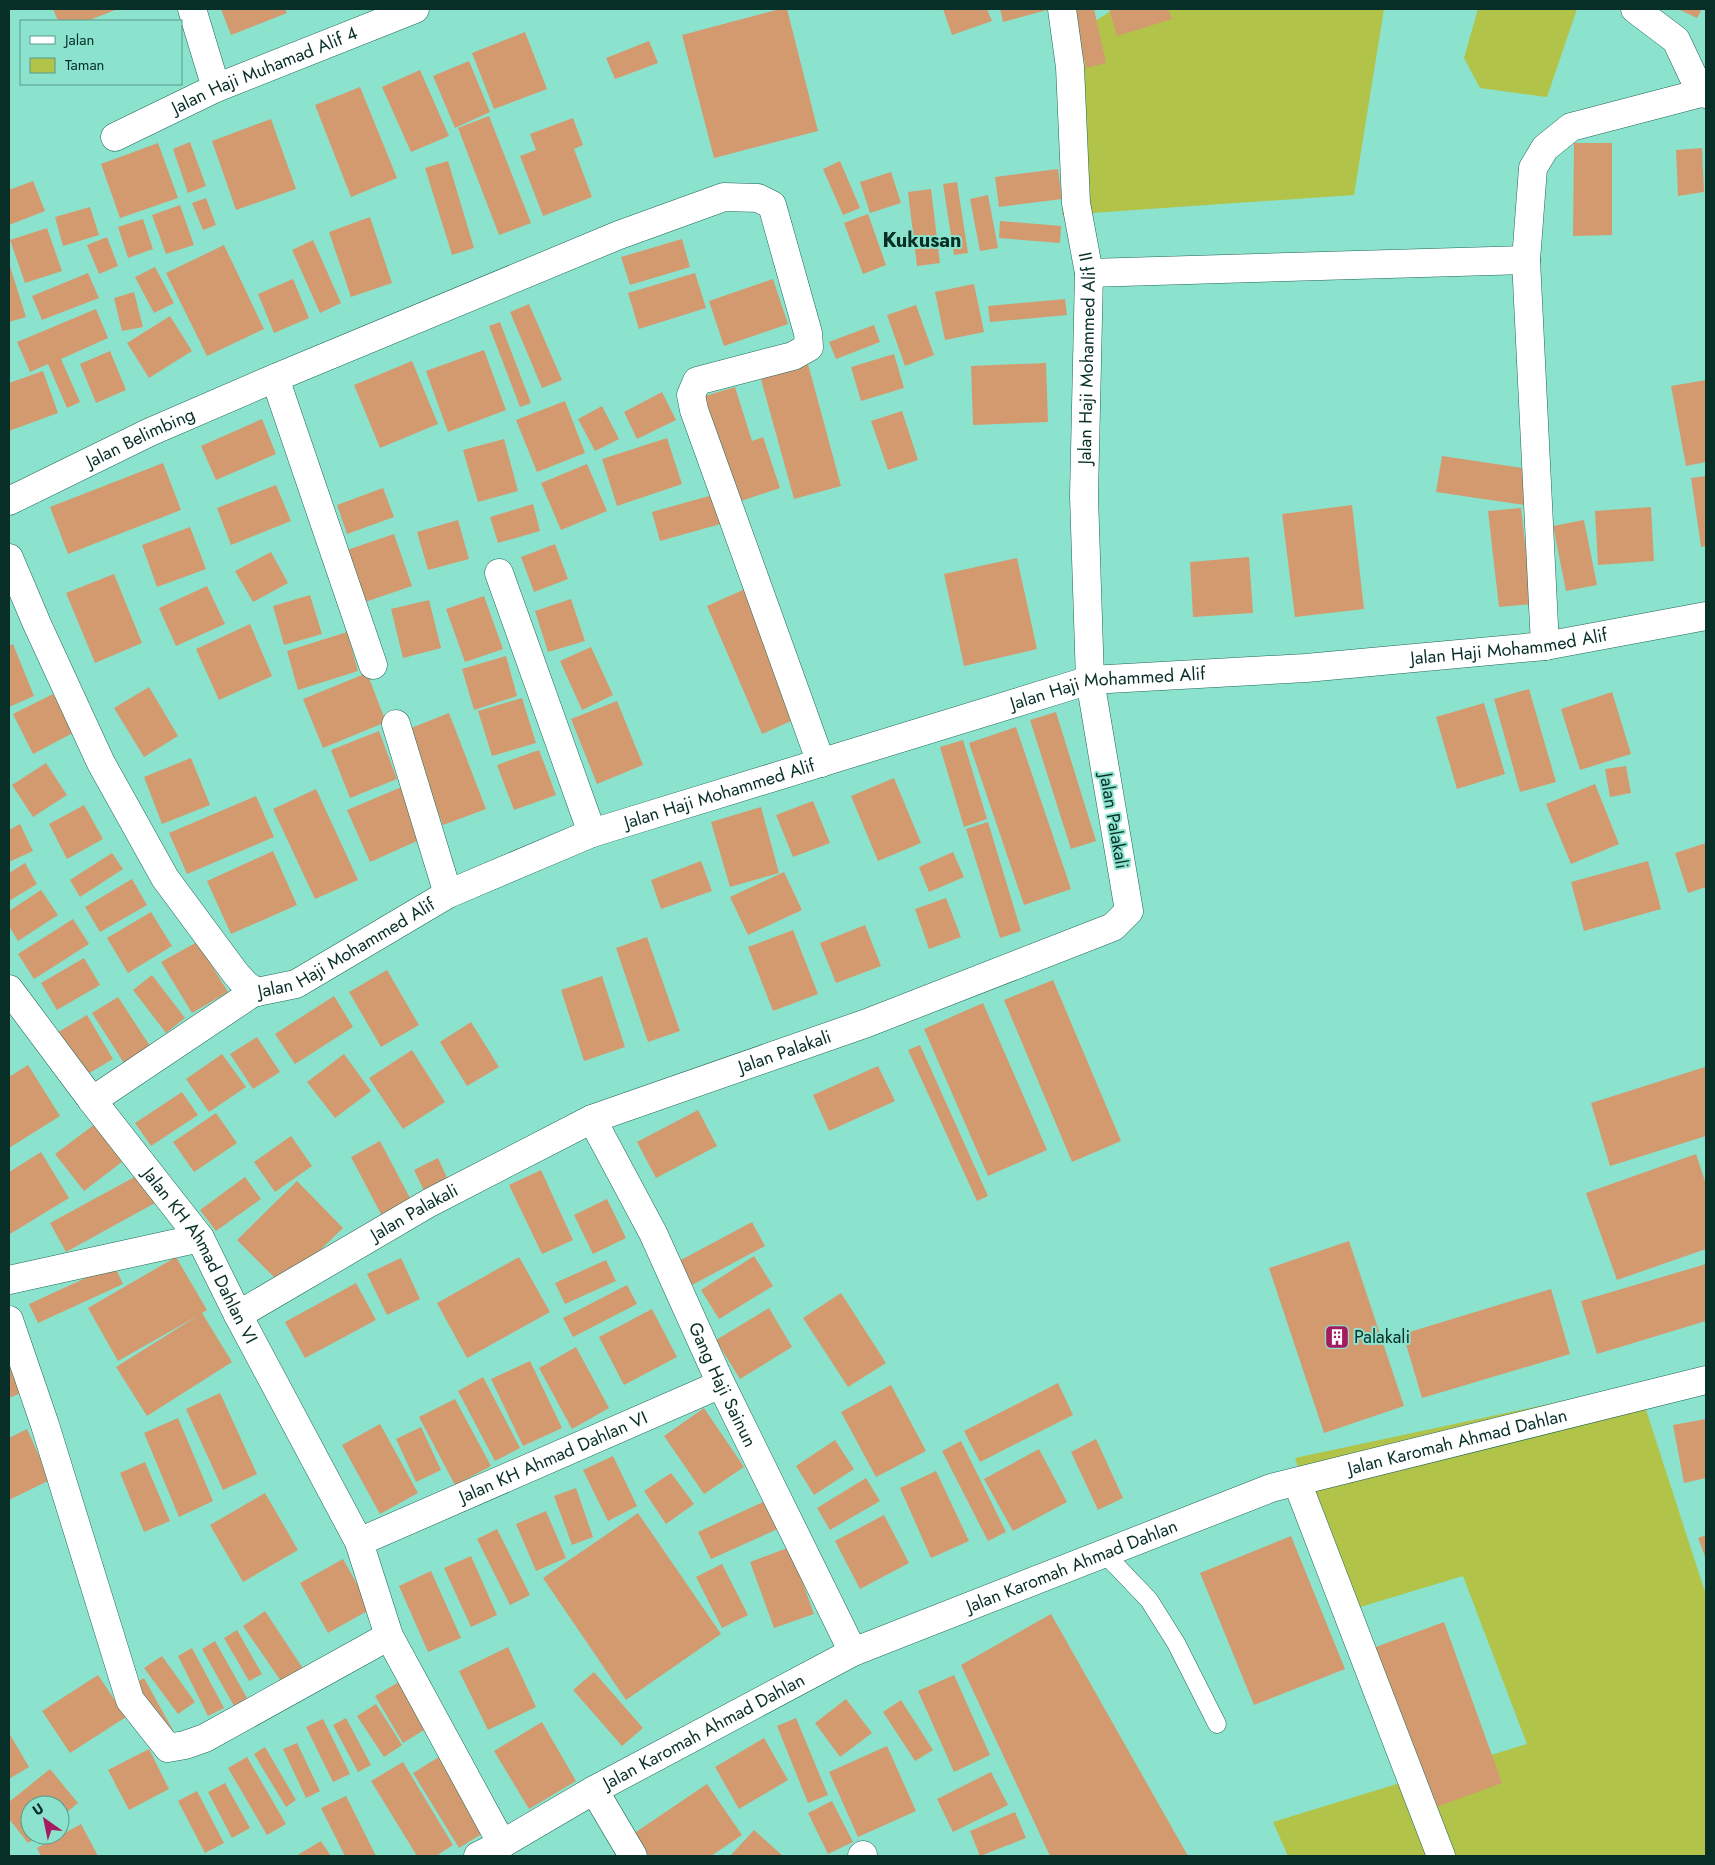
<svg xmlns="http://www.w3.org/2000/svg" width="1715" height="1865" font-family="Jost,sans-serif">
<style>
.green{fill:#b1c348}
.building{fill:#d49a6f}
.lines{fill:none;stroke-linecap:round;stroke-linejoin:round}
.lane-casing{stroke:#206658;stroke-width:19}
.street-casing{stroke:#206658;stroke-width:29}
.lane{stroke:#fff;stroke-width:18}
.street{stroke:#fff;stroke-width:28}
.labels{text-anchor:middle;stroke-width:4;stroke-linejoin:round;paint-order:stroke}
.street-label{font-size:18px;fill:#072f27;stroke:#8be3ce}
.poi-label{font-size:18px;fill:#072f27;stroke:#8be3ce;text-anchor:start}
.quarter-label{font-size:20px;font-weight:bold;fill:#072f27;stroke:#8be3ce}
</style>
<rect width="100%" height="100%" fill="#8be3ce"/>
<path class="green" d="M1114 9H1384L1354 195 1062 215 1078 32Z
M1478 9H1577L1547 97 1480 88 1464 58Z
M1638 1385 1706 1595V1856H1288L1273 1822 1527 1744 1463 1576 1347 1611 1295 1458Z"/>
<path class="building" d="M53 9H118L87 21H58Z
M221 9H285L287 13 231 35Z
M780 9H787L818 131 714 158 682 35Z
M943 9H987L992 21 952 35Z
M1000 9H1047V10L1003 22Z
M1073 9H1094L1106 63 1086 68Z
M1109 9H1168L1172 19 1117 36Z
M1678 9H1702L1697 18Z
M525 32 547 89 494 109 472 53Z
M649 41 658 63 615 79 606 58Z
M469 61 490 112 455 128 433 76Z
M420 70 449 136 411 152 382 87Z
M360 87 397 178 351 197 315 105Z
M489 116 531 223 499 235 458 128Z
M573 118 583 145 574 149 592 197 543 216 520 156 536 150 530 134Z
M271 119 296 189 236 210 212 141Z
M190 142 206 186 188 193 173 149Z
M158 143 178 198 120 218 101 164Z
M1574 143H1612V235L1573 236Z
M1702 148 1704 192 1678 196 1676 150Z
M448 161 474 248 452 255 425 168Z
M840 161 860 208 843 215 823 169Z
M1058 169 1062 199 999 207 995 177Z
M891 172 901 203 870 213 860 182Z
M33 181 45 211 9 225V190Z
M957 182 968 253 954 255 943 184Z
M931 189 940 263 917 266 908 192Z
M988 195 998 248 980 251 970 199Z
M206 198 216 225 203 230 192 203Z
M180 205 194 245 166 254 152 215Z
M90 207 99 235 63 246 55 217Z
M868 214 886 265 863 274 844 223Z
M370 217 392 283 351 297 329 232Z
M143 219 153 249 128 258 118 227Z
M1000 221 1061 226 1060 243 999 238Z
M47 228 62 271 25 283 10 240Z
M107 237 118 266 99 274 87 245Z
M682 239 690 267 630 285 621 257Z
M313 240 341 303 320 313 292 250Z
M224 245 264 329 207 356 166 273Z
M9 263 26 317 9 322Z
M155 267 174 303 154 313 135 277Z
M88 273 99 298 42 320 32 296Z
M695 273 706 308 639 329 628 293Z
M293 279 309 318 274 333 258 294Z
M773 279 788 324 724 346 709 301Z
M974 284 984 332 945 340 935 292Z
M134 292 143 327 122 331 114 298Z
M1065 299 1067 315 990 322 988 306Z
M529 304 562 380 542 388 510 312Z
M916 305 934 355 905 366 887 315Z
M96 309 108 338 61 359 80 402 67 408 48 364 30 372 17 342Z
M170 316 192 351 149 378 127 343Z
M500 322 531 403 520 407 489 326Z
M874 325 880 342 836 359 829 342Z
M484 350 506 410 448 432 426 371Z
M110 351 126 390 96 403 80 364Z
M894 354 904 388 861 401 851 367Z
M412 361 438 424 380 448 354 385Z
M1046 363 1048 422 973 425 971 366Z
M808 364 841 486 794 499 760 376Z
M43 371 58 413 9 431V383Z
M1706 380V462L1686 466 1671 386Z
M735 387 752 441 763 437 780 488 732 504 695 399Z
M662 392 676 420 637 439 624 412Z
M565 401 585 453 537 472 516 420Z
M602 406 619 439 595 451 578 419Z
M902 411 918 460 888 470 871 421Z
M262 419 276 454 216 480 201 446Z
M667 438 682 484 617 506 602 459Z
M504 439 518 491 478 502 463 450Z
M1442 456 1536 470 1531 506 1436 492Z
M163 463 181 510 68 554 50 507Z
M587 464 607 511 561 530 541 483Z
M1706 476V546L1701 547 1691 478Z
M276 485 291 521 231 545 217 508Z
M383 488 394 517 347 534 337 505Z
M716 494 724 523 660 541 652 512Z
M533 504 540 531 498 543 490 517Z
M1352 505 1364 609 1295 617 1282 514Z
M1651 507 1654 561 1598 565 1595 511Z
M1521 508 1532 604 1499 607 1488 511Z
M458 520 469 559 428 570 417 532Z
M1584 520 1597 585 1566 591 1553 526Z
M190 527 206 569 157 587 142 545Z
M394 534 412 586 365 602 347 550Z
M555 544 568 579 534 592 521 557Z
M271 552 288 583 253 602 235 571Z
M1249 557 1253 613 1193 617 1190 562Z
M1017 558 1037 649 964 666 944 574Z
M114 574 142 643 95 663 66 593Z
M207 586 225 624 176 646 159 608Z
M745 589 800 717 762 734 707 606Z
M310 595 322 634 284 645 273 606Z
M484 596 503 649 465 662 446 609Z
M571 599 585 641 548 652 535 611Z
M429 600 441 648 403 658 391 609Z
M250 624 272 676 219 700 196 649Z
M347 632 358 671 298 690 287 651Z
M13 644 34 696 9 707V646Z
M591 647 613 695 582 710 560 661Z
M506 656 517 696 474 710 462 669Z
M367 673 386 722 323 748 303 699Z
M149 687 178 736 144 757 114 708Z
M1529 689 1556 782 1520 792 1494 699Z
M1612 692 1631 754 1580 770 1561 709Z
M53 694 73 733 33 754 13 714Z
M522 698 536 743 492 756 478 711Z
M617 701 643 765 597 784 571 719Z
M1484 703 1505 774 1457 789 1436 717Z
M1056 712 1096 841 1071 849 1030 720Z
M449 713 486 809 443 825 406 730Z
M1016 727 1071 889 1024 905 969 743Z
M379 731 397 779 350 798 331 750Z
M963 740 987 819 964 827 940 747Z
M539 750 556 795 514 810 497 765Z
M191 758 210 805 162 824 144 777Z
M46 763 67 795 33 817 12 785Z
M1626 766 1631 793 1610 797 1605 769Z
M894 778 921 843 878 861 851 796Z
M1595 784 1619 844 1571 864 1546 804Z
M404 786 426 837 370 862 347 810Z
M316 789 358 880 315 899 273 809Z
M256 796 274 837 187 874 169 833Z
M813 801 830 843 793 857 776 815Z
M84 805 103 839 67 859 49 824Z
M761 807 779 873 730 887 711 822Z
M988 822 1021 931 1000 938 966 829Z
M20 824 33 851 9 862V830Z
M1706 843V887L1688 893 1675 853Z
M273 851 297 905 231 934 207 881Z
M953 852 964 877 929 892 919 867Z
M112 853 123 869 80 897 70 880Z
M701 861 712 891 661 909 651 880Z
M1648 861 1661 909 1584 931 1571 882Z
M25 863 37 884 9 901V873Z
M784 872 802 910 748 935 730 897Z
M132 879 147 905 100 932 85 907Z
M41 890 58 915 18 941 9 926V911Z
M946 898 961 937 929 949 915 909Z
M151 912 172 946 128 973 107 938Z
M73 919 89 944 34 979 18 954Z
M865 925 881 966 836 983 820 943Z
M793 930 818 994 773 1011 748 947Z
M647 937 680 1031 648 1042 616 948Z
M197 942 228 992 192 1013 161 962Z
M84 958 100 985 57 1010 41 983Z
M387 970 419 1025 381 1047 349 992Z
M152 975 185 1018 166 1033 133 990Z
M602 976 625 1047 584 1061 561 990Z
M1053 980 1121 1141 1072 1162 1004 1000Z
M334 996 353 1027 295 1064 275 1034Z
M118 997 150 1046 124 1063 92 1013Z
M983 1003 1047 1150 988 1176 924 1029Z
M87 1015 113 1059 81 1078 55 1034Z
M471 1022 499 1067 467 1086 440 1042Z
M257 1037 280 1072 253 1089 230 1054Z
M920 1045 988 1196 977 1201 908 1050Z
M412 1050 445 1102 403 1129 369 1078Z
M222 1054 246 1087 209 1112 186 1079Z
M344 1054 371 1091 335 1118 307 1082Z
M28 1065 60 1116 9 1148V1077Z
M878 1066 895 1101 829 1131 813 1095Z
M1705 1067 1706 1072V1136L1610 1166 1591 1103Z
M182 1092 198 1115 151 1146 135 1123Z
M698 1110 717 1146 656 1178 637 1142Z
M216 1113 237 1143 194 1172 173 1142Z
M103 1118 131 1155 84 1191 55 1154Z
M291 1136 312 1166 275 1192 254 1162Z
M380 1141 411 1200 382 1216 351 1157Z
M41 1152 69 1198 10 1234 9 1231V1172Z
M1696 1154 1706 1184V1249L1617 1280 1586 1193Z
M438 1158 449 1182 425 1193 414 1170Z
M541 1170 573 1240 542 1254 509 1185Z
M140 1174 155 1203 66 1252 50 1223Z
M245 1177 261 1199 216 1231 200 1210Z
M297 1181 343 1228 283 1286 237 1240Z
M607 1199 626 1238 593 1254 574 1215Z
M752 1222 765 1246 692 1285 679 1261Z
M1349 1241 1404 1406 1324 1433 1269 1268Z
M754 1256 773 1286 719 1319 701 1290Z
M176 1257 207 1310 202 1313 232 1362 147 1416 116 1367 199 1315 118 1361 88 1308Z
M519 1257 550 1312 467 1358 437 1303Z
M401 1258 420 1299 387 1315 367 1274Z
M606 1260 616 1281 565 1304 555 1283Z
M1706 1264V1321L1597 1354 1581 1301Z
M114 1265 123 1284 38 1323 29 1304Z
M356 1283 376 1320 305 1358 285 1322Z
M627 1285 637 1304 573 1337 563 1318Z
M1551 1289 1570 1354 1422 1398 1403 1334Z
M841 1293 886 1363 848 1387 803 1318Z
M769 1308 792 1347 740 1379 716 1340Z
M652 1309 677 1357 624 1385 599 1337Z
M576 1347 609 1408 572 1429 539 1368Z
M530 1361 562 1428 523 1446 491 1379Z
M9 1364 21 1393 9 1398Z
M483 1377 520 1448 495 1461 458 1391Z
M1058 1383 1073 1415 980 1462 964 1431Z
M891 1385 926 1451 876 1477 841 1412Z
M220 1393 257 1474 223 1490 186 1409Z
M455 1399 491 1466 455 1485 419 1417Z
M704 1408 744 1467 704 1494 664 1436Z
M178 1418 213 1501 179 1517 144 1433Z
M1706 1419V1478L1684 1483 1673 1425Z
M380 1424 418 1493 380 1514 342 1445Z
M421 1427 441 1470 416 1482 396 1439Z
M27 1429 50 1480 9 1500V1438Z
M1096 1439 1123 1498 1098 1510 1071 1452Z
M835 1440 854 1469 814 1495 796 1466Z
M961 1441 1006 1532 988 1541 942 1451Z
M1039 1449 1067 1502 1013 1531 984 1479Z
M613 1456 637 1506 608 1521 583 1470Z
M145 1462 170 1521 144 1532 120 1473Z
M936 1471 969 1541 931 1558 900 1488Z
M671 1473 694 1504 666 1524 644 1491Z
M866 1478 880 1501 830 1530 817 1508Z
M576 1488 593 1537 572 1545 554 1496Z
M265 1493 298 1550 243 1582 210 1525Z
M767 1500 780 1528 711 1559 698 1532Z
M546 1511 566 1558 536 1571 516 1524Z
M638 1513 721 1634 626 1700 543 1578Z
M884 1515 909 1563 860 1589 835 1541Z
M497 1529 530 1595 510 1605 477 1539Z
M1706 1535V1559L1698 1538Z
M1291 1536 1345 1669 1254 1705 1200 1573Z
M790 1547 814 1614 774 1628 750 1562Z
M471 1556 497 1615 471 1627 444 1568Z
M343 1559 371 1609 328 1633 300 1583Z
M722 1564 748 1615 722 1628 696 1577Z
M431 1571 461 1638 428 1652 399 1586Z
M265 1611 304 1670 283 1684 243 1626Z
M1051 1614 1188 1856H1050L961 1665Z
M1444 1622 1502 1783 1431 1809 1373 1648Z
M237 1630 262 1674 249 1681 224 1638Z
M215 1641 247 1698 234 1706 202 1649Z
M508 1647 536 1707 488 1730 459 1671Z
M192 1648 224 1708 208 1716 178 1656Z
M162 1656 195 1702 178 1714 144 1668Z
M594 1672 643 1728 622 1746 573 1690Z
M98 1675 126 1717 70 1753 42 1711Z
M954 1675 990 1755 954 1772 918 1691Z
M144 1678 174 1732 165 1738 134 1684Z
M404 1679 432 1725 403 1743 375 1696Z
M846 1699 872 1733 840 1757 815 1723Z
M901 1700 933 1750 915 1761 883 1712Z
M376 1704 402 1745 384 1757 357 1716Z
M346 1718 371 1765 358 1772 333 1725Z
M796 1718 828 1795 808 1803 777 1726Z
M323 1719 350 1774 333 1782 306 1727Z
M542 1722 576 1781 529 1809 494 1751Z
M9 1733 29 1767 9 1779Z
M764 1738 788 1780 739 1809 715 1767Z
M297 1743 320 1791 306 1798 283 1749Z
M887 1746 916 1811 858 1837 829 1772Z
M265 1747 296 1800 286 1807 254 1754Z
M149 1749 169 1789 129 1810 108 1770Z
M442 1755 488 1830 459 1848 413 1773Z
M247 1757 286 1824 267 1835 228 1768Z
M403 1762 453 1845 436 1856H417L371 1781Z
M50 1769 78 1803 60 1818V1805H30V1835H39L28 1843 9 1819V1802Z
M991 1772 1008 1805 953 1832 937 1799Z
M225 1783 250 1828 232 1838 208 1792Z
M707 1784 742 1835 711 1856H649L633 1834Z
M197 1791 224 1843 205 1853 178 1801Z
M346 1796 376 1856H345L321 1808Z
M832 1801 853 1842 828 1854 808 1813Z
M1015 1812 1026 1838 980 1856 970 1831Z
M81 1824 98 1856H41L37 1848Z
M754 1830 783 1856H730Z
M321 1841 331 1856H296Z"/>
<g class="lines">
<defs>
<path id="lane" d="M1104 1553 1149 1600 1176 1643 1217 1724"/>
<g id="street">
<path d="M192 9 216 88"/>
<path d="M1635 9 1676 40 1701 93"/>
<path id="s1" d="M115 137 216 88 415 9"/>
<path d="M1089 273 1526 260"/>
<path d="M275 378 373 665"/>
<path id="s2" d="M9 501 150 432 275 378 619 235 724 197 758 198 772 205 808 333 809 347 793 356 697 381 691 395 694 410 821 763"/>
<path d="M9 558 37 624 101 763 165 878 236 974 246 985 257 992"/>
<path d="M499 573 592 833"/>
<path d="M1545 646 1526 260 1533 168 1545 148 1571 127 1701 93 1706 94"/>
<path d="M396 724 448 894"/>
<path id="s3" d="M9 989 91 1099 200 1238 238 1315 359 1542 389 1636 502 1844"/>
<path id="s4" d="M91 1099 102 1094 251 994 257 992 296 984 448 894 592 833 1090 680 1306 668 1545 646 1706 616"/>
<path id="s5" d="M592 1119 653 1233 721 1384 853 1652"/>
<path d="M9 1280 200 1238"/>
<path id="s6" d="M238 1315 429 1203 592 1119 867 1023 1113 927 1129 911 1090 680 1084 496 1089 273 1076 203 1070 67 1062 9"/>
<path d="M9 1320 45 1425 130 1700 168 1748 185 1745 205 1738 389 1636"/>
<path d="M1297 1482 1441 1856"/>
<path id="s7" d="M359 1542 721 1384"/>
<path d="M594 1790 633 1856"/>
<path id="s8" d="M478 1856 502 1844 594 1790 853 1652 1271 1488 1706 1380"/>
<path d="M862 1856 863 1855"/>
</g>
</defs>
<use href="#lane" class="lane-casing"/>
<use href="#street" class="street-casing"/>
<use href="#lane" class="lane"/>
<use href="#street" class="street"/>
</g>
<defs>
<symbol id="building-square" viewBox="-11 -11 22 22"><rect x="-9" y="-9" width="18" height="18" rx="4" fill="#a51a60" stroke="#8be3ce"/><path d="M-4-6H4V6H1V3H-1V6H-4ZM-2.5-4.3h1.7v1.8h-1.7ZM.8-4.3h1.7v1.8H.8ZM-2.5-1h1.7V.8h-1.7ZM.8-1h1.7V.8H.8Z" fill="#fff"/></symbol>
</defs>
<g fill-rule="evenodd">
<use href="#building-square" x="1323" y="1323" width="28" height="28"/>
</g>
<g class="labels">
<g class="street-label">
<text dy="6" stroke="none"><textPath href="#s1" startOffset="164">Jalan Haji Muhamad Alif 4</textPath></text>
<text dy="6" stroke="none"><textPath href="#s6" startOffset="1539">Jalan Haji Mohammed Alif II</textPath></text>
<text dy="6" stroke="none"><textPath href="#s2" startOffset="146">Jalan Belimbing</textPath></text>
<text dy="6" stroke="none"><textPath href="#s4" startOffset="1512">Jalan Haji Mohammed Alif</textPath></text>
<text dy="6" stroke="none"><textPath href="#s4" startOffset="1108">Jalan Haji Mohammed Alif</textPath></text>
<text dy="6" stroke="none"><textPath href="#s4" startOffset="704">Jalan Haji Mohammed Alif</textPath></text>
<text transform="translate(1114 821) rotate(80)" y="6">Jalan Palakali</text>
<text dy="6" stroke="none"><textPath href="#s4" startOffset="298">Jalan Haji Mohammed Alif</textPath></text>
<text dy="6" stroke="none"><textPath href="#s6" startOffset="609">Jalan Palakali</textPath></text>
<text dy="6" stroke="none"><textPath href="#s6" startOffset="204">Jalan Palakali</textPath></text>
<text dy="6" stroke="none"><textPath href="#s3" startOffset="329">Jalan KH Ahmad Dahlan VI</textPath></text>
<text dy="6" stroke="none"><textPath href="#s5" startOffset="296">Gang Haji Sainun</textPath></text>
<text dy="6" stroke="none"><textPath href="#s8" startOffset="1068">Jalan Karomah Ahmad Dahlan</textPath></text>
<text dy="6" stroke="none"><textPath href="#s7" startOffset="212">Jalan KH Ahmad Dahlan VI</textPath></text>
<text dy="6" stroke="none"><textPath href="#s8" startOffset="662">Jalan Karomah Ahmad Dahlan</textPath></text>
<text dy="6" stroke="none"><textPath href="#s8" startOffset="258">Jalan Karomah Ahmad Dahlan</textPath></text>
</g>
<g class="poi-label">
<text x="1354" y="1343">Palakali</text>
</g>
<g class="quarter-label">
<text x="922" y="247">Kukusan</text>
</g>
</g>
<rect width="1715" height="1865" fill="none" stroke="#072f27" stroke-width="20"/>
<rect x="20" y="20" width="162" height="65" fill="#8be3ce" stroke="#569b8b"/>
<rect x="30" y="36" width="25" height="8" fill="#ffffff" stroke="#569b8b"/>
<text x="65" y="45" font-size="15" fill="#072f27">Jalan</text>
<rect x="30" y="58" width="25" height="15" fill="#b1c348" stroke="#569b8b"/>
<text x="65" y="70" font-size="15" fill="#072f27">Taman</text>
<g transform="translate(45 1820) rotate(327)"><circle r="24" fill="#8be3ce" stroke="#569b8b"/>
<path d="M0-4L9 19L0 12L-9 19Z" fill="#a51a60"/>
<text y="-8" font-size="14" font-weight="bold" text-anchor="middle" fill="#072f27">U</text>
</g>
</svg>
